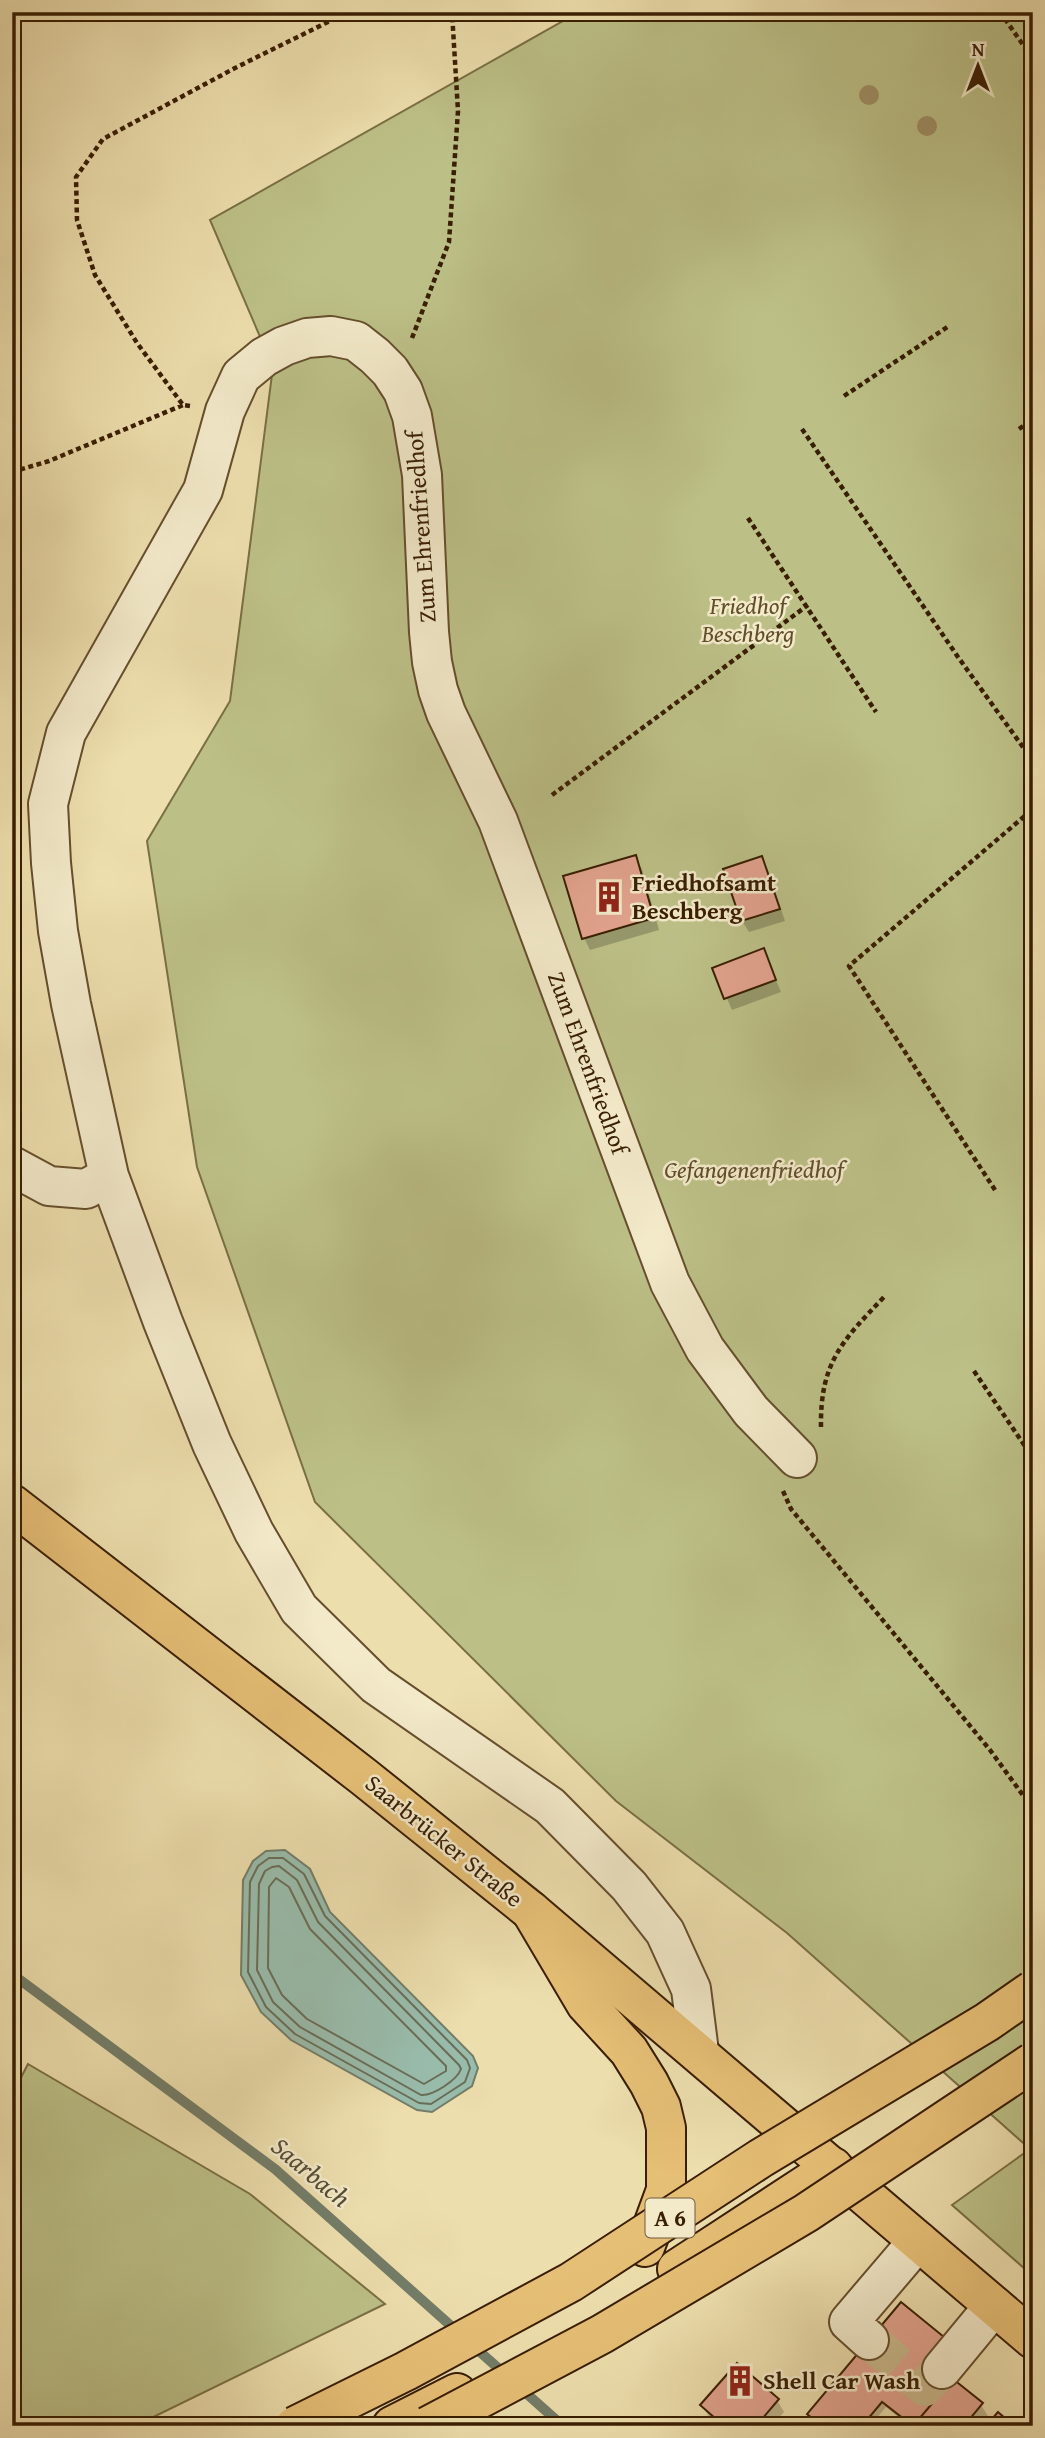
<svg xmlns="http://www.w3.org/2000/svg" width="1045" height="2438" font-family="'Gentium Book Plus',serif">
<style>
.green{fill:#bcc087;stroke:#7a6f44;stroke-width:2}
.water{fill:#99bcac;stroke:#737d68;stroke-width:2}
.shadow{fill:#0003}
.lines{fill:none;stroke-linecap:round;stroke-linejoin:round}
.shore{stroke:#696d57;stroke-width:2}
.stream{stroke:#737d68;stroke-width:10}
.building{fill:#e2a38e;stroke:#391e02;stroke-width:2}
.minor-tunnel{stroke:#c9b88b;stroke-width:38;stroke-dasharray:38 19;stroke-linecap:butt}
.minor-casing{stroke:#664e2d;stroke-width:42}
.major-casing{stroke:#391e02;stroke-width:42}
.highway-casing{stroke:#391e02;stroke-width:42}
.path{stroke:#391e02;stroke-width:4.5;stroke-dasharray:5 3.5;stroke-linecap:butt}
.minor{stroke:#f3eaca;stroke-width:38}
.major{stroke:#e6bf76;stroke-width:38}
.highway{stroke:#e6bf76;stroke-width:38}
.highway-bridge-casing{stroke:#391e02;stroke-width:42;stroke-linecap:butt}
.highway-bridge{stroke:#e6bf76;stroke-width:38}
.tree{fill:#9f8f65}
.labels{text-anchor:middle;stroke-width:5;stroke-linejoin:round;paint-order:stroke}
.shield{fill:#f3eaca;stroke:#715b3e;stroke-width:2}
.shield-label{font-size:23px;font-weight:bold;fill:#391e02}
.street-label{font-size:24px;fill:#391e02;stroke:#f3eaca}
.park-label{font-size:24px;font-style:italic;fill:#604f2a;stroke:#f3eaca}
.poi-label{font-size:24px;font-weight:bold;fill:#391e02;stroke:#f3eaca;text-anchor:start}
.water-label{font-size:26px;font-style:italic;fill:#564d35;stroke:#f3eaca}
</style>
<rect width="100%" height="100%" fill="#eddead"/>
<filter id="stains"><feTurbulence type="fractalNoise" baseFrequency=".00286" numOctaves="4"/><feColorMatrix values="0 0 0 0 .2 0 0 0 0 .09 0 0 0 0 .02 0 0 0 .5 -.17"/></filter>
<radialGradient id="worn" r=".72"><stop offset=".6" stop-color="#630" stop-opacity="0"/><stop offset="1" stop-color="#630" stop-opacity=".3"/></radialGradient>
<path class="green" d="M579 12H1033V2276L952 2205 1030 2149 787 1933 616 1801 315 1502 197 1167 147 841 230 701 273 367 210 220Z
M28 2064 250 2194 385 2304 135 2426H12V2095Z"/>
<path class="water" d="M285 1850 310 1869 330 1912 473 2056 478 2068 472 2086 432 2112 417 2110 291 2040 261 2012 241 1975 243 1880 253 1861 266 1851Z"/>
<path class="shadow" d="M635 857 642 869 659 930 590 950 584 938Z
M761 858 768 870 785 921 749 932 742 921Z
M763 950 781 992 732 1010 714 969Z
M931 2362 981 2405 988 2416 980 2426H909L886 2407 870 2426H820L809 2414Z
M777 2400 784 2412 772 2426H719L709 2417 702 2405Z"/>
<g class="lines">
<path class="shore" d="M269 1858H283L304 1874 325 1916 467 2060 470 2068 465 2082 431 2104 419 2103 295 2034 266 2007 248 1972 250 1882 258 1866Z
M279 1866 297 1880 318 1922 459 2065 461 2069C457 2080 433 2096 421 2095L300 2027 273 2002 257 1970 259 1884 265 1871 272 1867Z
M276 1878 289 1887 310 1929 446 2066V2071L424 2084 307 2019 282 1995 268 1968 269 1887Z"/>
<path class="stream" d="M12 1974 275 2169 459 2333
M471 2344 506 2375
M518 2386 563 2426"/>
</g>
<path class="building" d="M636 855 654 918 582 939 563 876Z
M762 856 780 909 741 921 723 869Z
M764 948 776 980 724 999 712 968Z
M901 2302 944 2337 953 2379 913 2426 882 2402 862 2426H822L807 2414Z
M737 2363 779 2399 756 2426H724L700 2405Z
M953 2379 983 2403 964 2426H913Z
M998 2412 1014 2426H986Z"/>
<g class="lines">
<path class="minor-tunnel" d="M869 2340 925 2387 942 2369"/>
<defs>
<path id="minor" d="M12 1166 49 1186 86 1189 109 1176 71 1004 58 931 51 863 48 804 66 733 203 490 225 411 241 376 264 357 284 346 307 338 331 336 356 341 375 356 390 371 403 391 412 416 422 475 429 632 432 662 438 690 446 713 498 821 670 1283 705 1349 751 1411 797 1458
M109 1176 163 1322 212 1444 254 1532 299 1609 376 1685 550 1806 629 1886 665 1932 691 1989 699 2052
M869 2340 849 2322 918 2241
M942 2369 994 2306"/>
<path id="major" d="M12 1504 364 1777 531 1911 1033 2339"/>
<path id="highway" d="M531 1911 586 2004 629 2051 649 2083 661 2107 666 2128V2190L645 2247
M677 2269 833 2167
M392 2426 457 2393"/>
</defs>
<use href="#minor" class="minor-casing"/>
<use href="#major" class="major-casing"/>
<use href="#highway" class="highway-casing"/>
<path class="path" d="M1000 12 1033 59
M412 338 449 242 458 111 452 12
M844 396 949 326
M190 406 183 405 137 343 95 275 77 220 76 177 103 139 235 68 348 12
M802 429 958 657 1033 761
M1019 429 1033 419
M12 472 49 461 183 405
M748 518 876 712
M552 795 808 605
M995 1190 849 966 1033 809
M974 1371 1033 1458
M821 1427C820 1363 842 1341 884 1297
M783 1491 791 1509 990 1750 1033 1809"/>
<use href="#minor" class="minor"/>
<use href="#major" class="major"/>
<use href="#highway" class="highway"/>
<defs>
<path id="highway-bridge" d="M295 2426 406 2371 571 2282 761 2158 987 2022 1033 1990
M428 2426 602 2334 806 2213 1033 2062"/>
</defs>
<use href="#highway-bridge" class="highway-bridge-casing"/>
<use href="#highway-bridge" class="highway-bridge"/>
</g>
<g class="tree">
<circle cx="869" cy="95" r="10"/>
<circle cx="927" cy="126" r="10"/>
</g>
<defs>
<symbol id="building-bare" viewBox="-9 -9 18 18"><path d="M-4-6H4V6H1V3H-1V6H-4ZM-2.5-4.3h1.7v1.8h-1.7ZM.8-4.3h1.7v1.8H.8ZM-2.5-1h1.7V.8h-1.7ZM.8-1h1.7V.8H.8Z" fill="#8f2418" stroke="#f3eaca" stroke-width="2.5" paint-order="stroke"/></symbol>
</defs>
<g fill-rule="evenodd">
<use href="#building-bare" x="587" y="875" width="44" height="44"/>
<use href="#building-bare" x="718" y="2359" width="44" height="44"/>
</g>
<g class="labels">
<rect class="shield" x="645.5" y="2198.5" width="49" height="39" rx="5"/>
<g class="shield-label">
<text x="670" y="2226">A 6</text>
</g>
<g class="street-label">
<text transform="translate(421 527) rotate(-94)" y="8">Zum Ehrenfriedhof</text>
<text transform="translate(588 1063) rotate(70)" y="8">Zum Ehrenfriedhof</text>
<text transform="translate(444 1841) rotate(39)" y="8">Saarbrücker Straße</text>
</g>
<g class="park-label">
<text x="748" y="614">Friedhof<tspan x="748" dy="28">Beschberg</tspan></text>
<text x="754" y="1178">Gefangenenfriedhof</text>
</g>
<g class="poi-label">
<text x="632" y="891">Friedhofsamt<tspan x="632" dy="28">Beschberg</tspan></text>
<text x="763" y="2389">Shell Car Wash</text>
</g>
<g class="water-label">
<text transform="translate(311 2172) rotate(40)" y="9">Saarbach</text>
</g>
</g>
<rect width="1045" height="2438" fill="none" stroke="#eddead" stroke-width="42"/>
<rect x="14" y="14" width="1017" height="2410" fill="none" stroke="#391e02" stroke-width="3.5"/>
<rect x="21" y="21" width="1003" height="2396" fill="none" stroke="#391e02" stroke-width="2"/>
<g transform="translate(978 66)" stroke="#f3eaca" stroke-width="5" paint-order="stroke">
<path d="M0-5L12 26L0 18L-12 26Z" fill="#391e02"/>
<text y="-10" font-size="19" font-weight="bold" text-anchor="middle" fill="#391e02">N</text>
</g>
<rect width="100%" height="100%" filter="url(#stains)"/>
<rect width="100%" height="100%" fill="url(#worn)"/>
</svg>
